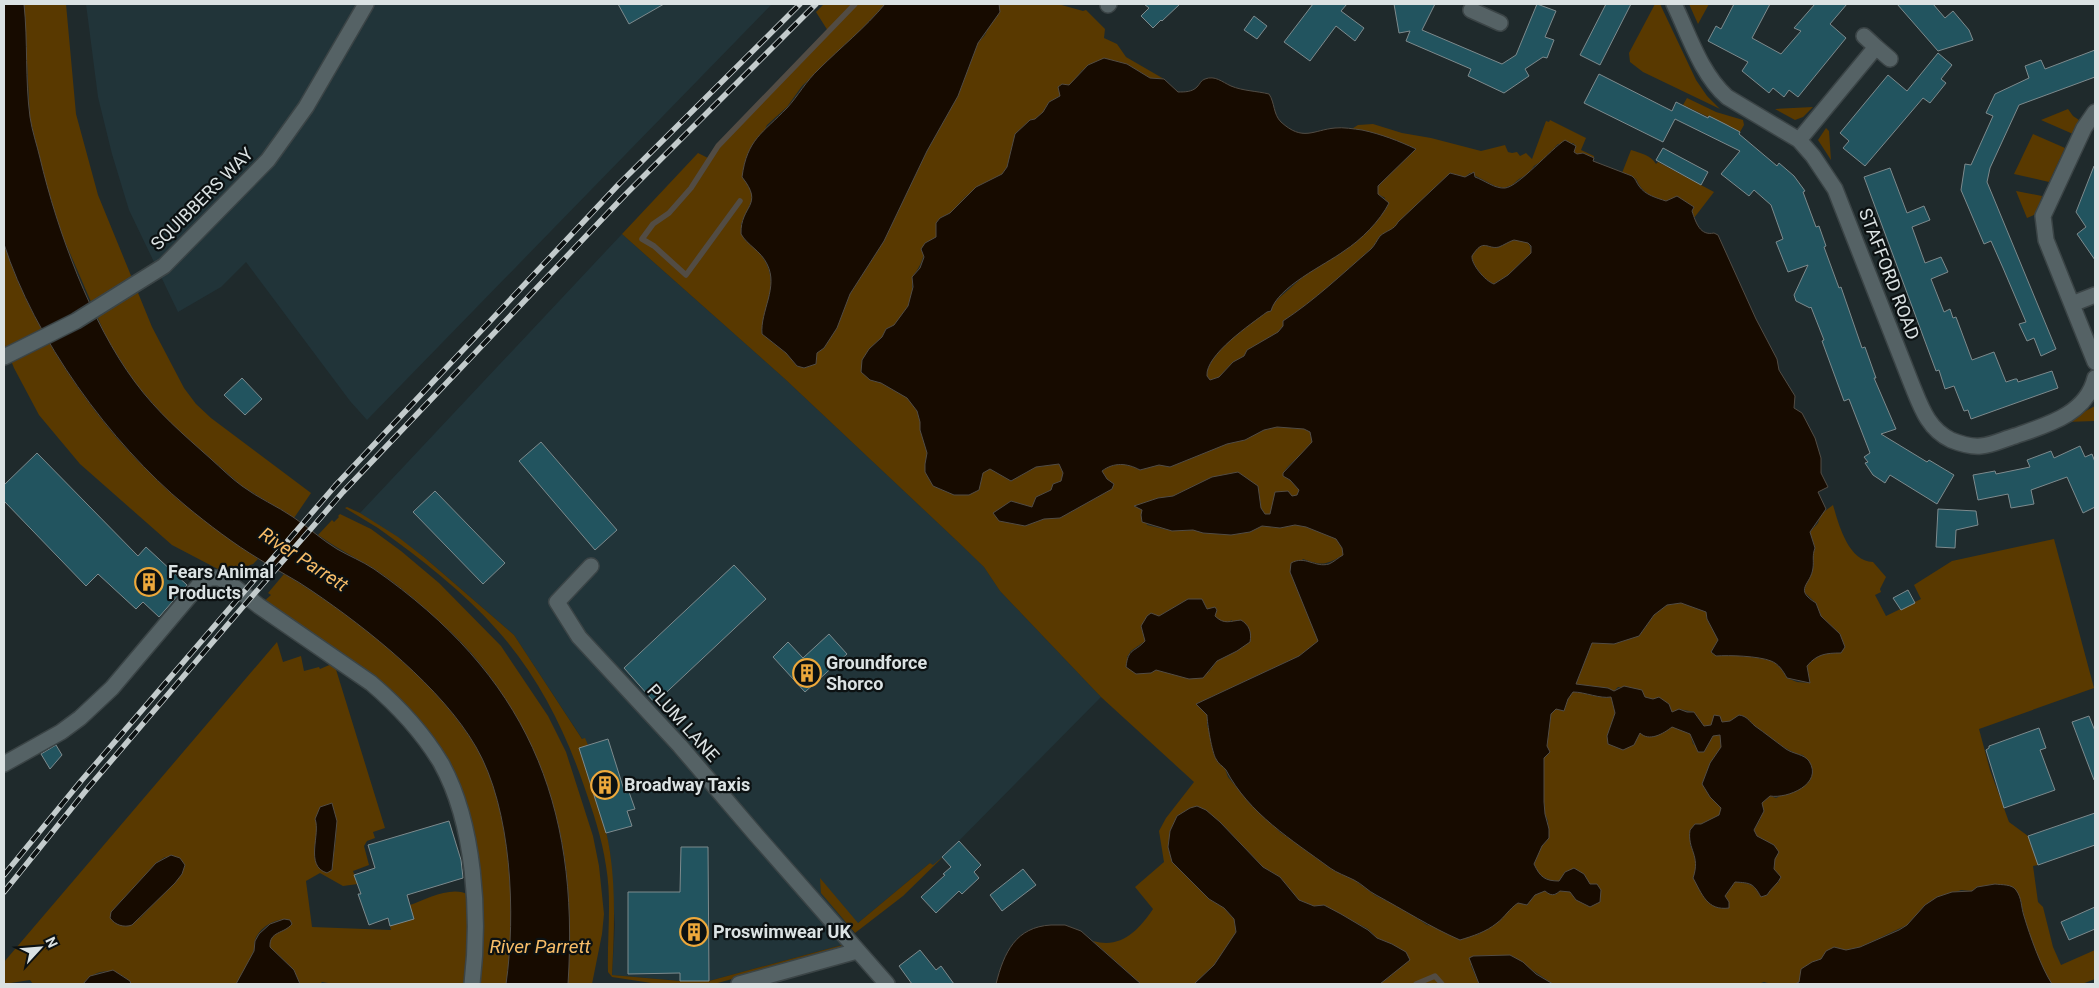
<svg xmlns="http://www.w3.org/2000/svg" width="2099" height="988" font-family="Roboto,sans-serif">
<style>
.built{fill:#213439}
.green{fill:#593900;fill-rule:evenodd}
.water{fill:#170b00;stroke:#524c44;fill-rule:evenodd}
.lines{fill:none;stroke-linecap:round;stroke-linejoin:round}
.stream{stroke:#524c44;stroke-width:5.5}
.building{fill:#22545f;stroke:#7d8a8d}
.minor-casing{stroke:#3b4446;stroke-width:18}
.minor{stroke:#556265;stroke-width:15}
.rail-casing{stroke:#c3cbcc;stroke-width:5.5}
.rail{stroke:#0c1112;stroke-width:4;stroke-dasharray:11;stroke-linecap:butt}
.labels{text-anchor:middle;stroke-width:4.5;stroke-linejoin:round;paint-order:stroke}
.street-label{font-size:18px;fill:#dbe2e3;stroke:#0c1112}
.poi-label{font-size:18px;font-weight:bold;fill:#dbe2e3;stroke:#0c1112;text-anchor:start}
.water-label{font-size:19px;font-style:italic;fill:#f8bd68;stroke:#0c1112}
</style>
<rect width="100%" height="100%" fill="#1f2a2c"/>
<path class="built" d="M86 4H772L367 420 350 401 246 262 221 287 178 312 129 210 112 154 98 97Z
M622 234 785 379 973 556 984 567 1000 591 1101 697 945 855 933 866 930 863 858 923 842 945 709 981H680L612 975 615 925 610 852 606 833 579 748 585 738 583 740 514 635 425 558 360 513Z"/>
<path class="green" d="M24 4H66L76 114 98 195 152 327 184 388 196 404 211 418 311 493 294 518 242 486 170 423 135 383 107 339 63 237 46 184 30 118Z
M824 4H885L859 32 802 86 787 107 767 125 742 177 751 189 752 200 741 224 744 239C769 258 776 275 767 307 764 317 761 323 762 334L786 353 797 366 804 368 816 364V353L824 348 837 328 850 294 884 241 927 151 958 96 978 43 985 35 999 4H1058L1083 11 1086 10 1105 29 1104 38 1117 44 1126 57 1164 79 1150 78 1127 64 1082 70 1076 79 1060 96 1049 102 1043 112 1035 119 1030 120 1015 134 1007 167 1002 174 966 196 950 213 940 218 936 223V237L925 243C924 258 921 266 912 277V293L908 306 901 318 894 325 886 329 882 337 869 349 870 380 881 383 907 398 917 411 920 422V430L927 453 925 464V472L933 486 954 495 979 490 983 472 990 469 1011 481 1036 467 1059 464 1063 473 1061 481 1053 484 1051 490 1036 497 1032 507 1011 501 994 513 1025 526 1044 519 1060 518 1112 489 1102 471C1114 462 1126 463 1140 470L1159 465 1170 467 1227 444 1245 440 1264 430 1277 427 1304 429 1310 432 1312 442C1306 454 1291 460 1283 473V476L1290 480 1299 490 1297 495 1274 505 1270 514H1265L1261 508 1258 486 1212 477 1173 496 1158 498 1135 506 1142 510 1147 525 1172 531 1193 530 1203 533 1231 535 1250 532 1262 526 1280 528 1295 525 1306 527 1336 539 1342 548 1343 555C1326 565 1322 566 1303 559L1290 572 1319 641 1299 656 1196 704 1207 715V725L1212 740 1213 752 1217 761 1225 769 1228 777 1251 805 1281 833 1291 839 1331 869 1354 880 1376 896 1400 907 1427 925 1477 935 1497 923 1509 908 1518 903 1527 905 1535 895 1545 891 1555 895 1560 891 1570 892 1576 900 1585 902 1590 884 1584 874 1565 872 1559 881C1545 880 1540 877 1534 864L1542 846 1549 838 1548 821 1545 814 1544 802V758L1547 746 1551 714 1556 709 1564 711 1568 699 1573 692C1585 692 1600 699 1611 697L1615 713 1607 736 1640 733 1654 737 1672 727 1690 734 1693 744 1704 751 1713 736 1720 735 1721 747 1710 763 1702 784 1710 797 1721 808 1720 815 1701 824H1695L1690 845C1697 857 1698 865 1693 878L1725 896 1735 882C1751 884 1753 883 1761 897L1767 895 1773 886 1779 882 1774 869V845L1756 836 1754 830 1761 818V803L1770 796 1776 798 1810 781 1811 765 1803 755C1788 754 1769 735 1755 726 1749 722 1747 716 1739 715L1730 721 1704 726 1694 712 1679 709 1672 713 1669 704 1645 697 1642 690 1618 687 1614 691 1608 688 1576 684 1592 643 1614 644 1639 636 1654 615 1667 605 1681 603 1706 612 1707 619 1718 640 1711 652 1716 656C1729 655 1759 656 1771 661 1779 664 1783 672 1787 678L1797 682 1810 683 1807 666C1817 654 1826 653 1841 653L1840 634 1821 616 1816 603 1805 593C1804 581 1811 579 1813 569 1814 560 1811 557 1815 548L1810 532 1818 523 1821 514 1833 505C1839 525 1848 561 1873 562L1886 577 1880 589 1881 592 1875 595 1886 616 1921 599 1914 585 1952 561 2054 539 2094 688 1979 729 1990 770 2009 822 2028 836 2038 865 2033 866 2038 902 2043 907 2053 947 2061 965 2095 950V979L2082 984H2052C2039 965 2024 923 2021 900L1995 884 1977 887 1972 891 1961 890 1925 905 1907 925 1860 947 1846 950 1834 947 1821 959 1812 962C1808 968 1804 977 1799 982 1794 987 1770 984 1764 982L1758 984H1553L1510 955 1473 956 1471 966 1479 984H1380L1392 975V944L1377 938 1368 929 1324 905 1314 906 1299 900 1280 877 1263 867 1220 822 1190 808 1177 816 1170 831 1168 847 1172 862 1209 899 1224 908 1234 919 1236 933 1214 965 1194 984H1141L1093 941C1121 949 1138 931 1153 909L1135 887 1164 862 1159 831 1166 818 1194 782 1101 697 1000 591 984 567 956 540 785 379 622 234 698 153 710 159 718 146 828 31 816 12ZM1188 599H1202L1207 609 1215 612V616L1220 621 1226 623 1232 620 1237 651 1217 661 1209 672 1170 673 1156 670 1151 673 1145 672 1127 657 1131 651 1145 641 1141 627 1147 616H1159Z
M1655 4H1660L1696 80 1707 96 1720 109 1643 72 1630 62 1629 53Z
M1689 4H1709L1698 24Z
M1687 98 1716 112 1743 120 1744 125 1740 132 1683 105Z
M1813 107 1803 117 1795 120 1775 109Z
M2068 109 2073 116 2079 120 2073 134 2041 120Z
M1550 120 1586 138 1581 150 1594 156V158L1583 153 1577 154 1574 152 1576 146 1573 143 1558 144 1543 160 1534 166 1528 174 1519 179 1512 185 1504 188 1495 186 1470 173 1465 177 1450 173 1399 222 1395 228 1379 237 1373 247 1315 299 1283 321V326L1278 332 1248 350 1244 356 1233 362 1219 377 1210 380 1207 377C1205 355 1250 324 1267 311H1271L1272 306 1279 298 1312 269 1346 250 1365 233 1385 198 1378 194V187L1386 177 1403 144 1373 133 1350 130 1358 125 1373 124 1402 133 1431 138 1481 151 1505 145 1508 152 1512 153 1517 152 1520 156 1526 153 1532 159 1546 121 1549 122Z
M1826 128 1829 131 1831 160 1818 140Z
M2033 134 2065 148 2049 182 2014 174Z
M1631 150C1640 153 1651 155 1656 164L1658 162 1714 192 1694 218 1692 211 1672 199 1666 201C1652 197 1642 193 1636 179L1622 173Z
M2016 191 2042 196 2036 214 2027 218Z
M1510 241C1520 239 1532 240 1531 253L1508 275 1493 284C1486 281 1471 264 1472 256 1482 239 1484 248 1498 247 1501 247 1506 243 1510 241Z
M4 244C28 321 89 414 148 471 181 504 220 531 258 559L253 564 245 567 235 578 172 545 80 464 39 415 14 368 4 343Z
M2095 406V421L2065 422Z
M347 507 360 513 398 537 425 558 514 635 582 739 585 738 588 745 579 749C590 782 605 817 610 852 616 893 614 934 612 975L680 981H709L842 945 844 948 714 984H658L612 977 608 972C607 936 612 901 606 866 602 838 593 812 584 786 565 730 538 676 498 631 464 592 420 558 378 528 367 521 356 515 345 508Z
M340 514 371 529 401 551 439 583 501 646 548 716 566 752 593 836 599 866 604 914 602 934 592 984H568C575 881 564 797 510 708 492 676 469 647 441 623 421 604 393 580 370 566 352 556 335 547 318 535L332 520 334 522 339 517 338 516Z
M284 574C349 612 438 681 476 747 512 809 516 915 506 984H477L470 833 412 716 262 603 271 595 268 593Z
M277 642 283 662 301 656 304 671 319 667 320 669 334 663 385 828 373 832 375 838 367 841 364 846 369 865 353 871 358 884 343 886 320 873 306 881 312 927 391 930 390 926 414 919 410 905C427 899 452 885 469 895L468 984H334L322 982 320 984H300L294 970 270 947V938L288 919C274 919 260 927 255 940 254 944 255 948 253 952 249 963 242 974 236 984H131C120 967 95 967 83 984H33L30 980 4 984V962ZM329 804C343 816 333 853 332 870L314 850 318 826 325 806ZM165 857 182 874 140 918 111 912 156 863Z
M945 855 903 896 855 933 821 893 820 878 858 923 930 863 933 865Z"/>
<path class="water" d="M4 4H24C28 41 25 80 30 117 32 131 37 145 40 158 57 230 91 323 135 382 157 412 184 435 211 459 221 468 231 478 242 486 258 498 277 506 293 517 308 527 322 540 337 549 349 556 362 561 374 569 526 675 580 801 568 984H506C516 915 512 809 476 747 442 688 368 629 312 591 295 579 276 570 259 559 234 544 209 525 186 506 110 443 34 338 4 244Z
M885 4H999L1000 12 978 43 958 96 927 151 884 241 850 294 837 328 824 348 817 353 816 364 804 368 797 366 786 353 762 334C760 311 779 287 767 264 761 251 747 245 741 234 740 205 765 206 742 177 747 139 763 133 787 108 798 96 806 81 819 69 841 47 865 28 885 4Z
M1104 58 1127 64 1150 78 1164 79 1178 92C1185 92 1192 92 1197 87 1200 84 1201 80 1205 79 1215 75 1222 82 1231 86 1243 91 1257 91 1269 94 1275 103 1273 114 1281 122 1303 142 1313 130 1335 128 1343 127 1354 129 1362 130 1381 134 1399 141 1416 149L1378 186V194L1389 203C1380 221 1361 240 1344 251 1325 265 1277 287 1271 311L1267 312C1251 324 1205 355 1207 376L1210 380 1219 377 1233 362 1244 356 1247 350 1278 332 1283 326V321C1315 300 1342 274 1371 249 1375 245 1377 240 1380 236 1387 230 1394 230 1398 222L1450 173 1465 177 1474 172 1475 177C1484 180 1495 189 1505 188 1518 187 1551 149 1565 140L1576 146 1574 152 1577 154 1583 153 1594 158 1593 161 1632 176C1636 179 1636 182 1639 186 1645 195 1657 198 1666 201L1677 196 1694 207 1692 211C1696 223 1700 236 1714 233L1718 235 1756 319 1777 359 1779 370 1795 396 1794 408 1802 413 1815 438 1821 458V473L1828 487 1818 492 1826 509 1810 532 1815 548C1812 556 1814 560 1813 568 1811 585 1793 589 1816 603L1821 616 1840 634 1845 647 1841 653C1826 653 1817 654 1807 666L1810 683 1787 678C1783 671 1779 664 1771 661 1759 656 1729 655 1716 656L1711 652 1718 640 1707 619 1706 612 1681 603 1667 605 1654 615 1639 636 1614 644 1592 643 1576 684 1608 688 1614 691 1624 686 1642 690 1645 697 1653 699 1659 697 1669 704 1672 712 1679 709 1687 712H1694L1704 726 1711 725 1714 715 1720 716 1722 722 1730 721 1739 715C1747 716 1749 721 1755 726 1765 733 1775 741 1786 749 1793 754 1804 754 1809 761 1824 784 1787 799 1770 796L1762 803 1764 811 1754 830 1757 836 1774 845 1779 852 1775 859 1774 869 1781 877C1778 884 1771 888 1767 895L1761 897C1753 883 1751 883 1735 882L1725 896 1729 902V908C1707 911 1702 894 1693 878 1701 855 1687 850 1690 830L1695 824H1701L1719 815 1721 808 1710 797 1702 784 1710 763 1721 747 1720 735 1713 736 1704 752H1698L1690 734 1672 727C1663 734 1649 742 1640 733L1634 745 1623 750 1608 744 1607 736 1615 713 1611 697C1600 699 1585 692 1573 692L1568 699 1564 711 1556 709 1551 714 1547 746 1550 752 1544 758V802L1545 814 1549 829V838L1542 846 1534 864C1540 877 1545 881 1559 881L1565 872 1574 868 1584 874 1590 884H1597L1601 890 1600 902 1590 907 1576 900 1570 892 1560 891C1554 896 1551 896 1545 891L1535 895 1527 905 1518 903C1509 909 1505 917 1497 923 1486 932 1473 936 1460 940 1430 927 1404 910 1376 895 1368 891 1362 884 1354 880 1346 876 1337 873 1330 868 1292 840 1249 814 1226 770 1223 766 1218 764 1216 759 1212 753 1207 723 1207 715L1196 704 1299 656 1318 641 1290 572 1291 563C1305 555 1315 568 1329 564 1334 562 1339 557 1343 555L1342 548 1336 539 1306 527 1295 525 1280 528 1262 526 1250 532 1231 535 1203 533 1193 530 1172 531 1142 522 1141 515 1142 510 1134 506 1158 498 1173 496 1212 477 1238 472 1258 486 1261 508 1265 514H1270L1275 492 1288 491 1292 496 1297 495 1299 490 1290 480 1283 476V473L1312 442 1310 432 1304 429 1277 427 1264 430 1245 440 1227 444 1170 467 1159 465 1140 470C1127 463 1114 462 1102 471L1107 479 1114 484 1112 489 1060 518 1044 519 1025 526 999 521 993 513 1011 501 1032 507 1036 497 1051 490 1053 484 1061 481 1063 473 1059 464 1036 467 1011 481 990 469 983 473 979 490 969 495H954L933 486 925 472V464L927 453 920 430V422L917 411 907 398 881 383 870 380 861 372 862 360 869 349 882 337 886 329 894 325 908 306 913 287 912 277 920 268 924 257 921 249 925 243 936 237V223L940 218 950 213 976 187 1002 174 1007 167 1015 134 1030 120 1035 119 1043 112 1049 102 1060 96 1058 87 1062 84 1069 85 1088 65ZM1514 240 1528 243 1531 246V253L1508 275 1494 284C1485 281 1471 264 1472 256 1484 237 1487 250 1499 247 1504 245 1508 242 1514 240Z
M1188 599H1202L1207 609 1215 607 1217 610 1215 616C1224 625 1230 621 1241 620 1249 625 1252 632 1250 642L1237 651 1217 661 1203 678 1189 679 1156 670 1151 673 1136 674 1126 667C1128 648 1134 653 1145 641L1141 626 1147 616 1151 613 1159 616Z
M332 803 337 821 332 870 327 873C304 866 321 834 315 819L320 807Z
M1197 806 1206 810 1220 822 1263 867 1280 877 1299 900 1314 906 1324 905 1341 914 1368 930 1377 938 1392 944 1406 952 1410 960 1380 984H1194L1214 965 1236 932 1234 919 1224 908 1209 899 1172 862 1168 847 1170 831 1177 816 1190 808Z
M171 855 180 858 185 865 182 874 175 883 132 925C124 928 115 925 110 918L111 912 156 863Z
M1995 884C2002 885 2012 884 2016 890 2022 898 2021 907 2024 916 2030 936 2041 967 2052 984H1795L1799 982 1801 969 1812 962 1821 959 1826 951 1834 947 1846 950 1860 947 1899 930 1907 925 1925 905 1937 897 1952 892 1972 891 1977 887Z
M284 919 290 920 292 924C284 934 269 931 270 947L294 970 300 984H236L254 951 255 941 259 934 270 924Z
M1051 925H1065L1081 931 1141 984H996C1004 952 1016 927 1051 925Z
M1510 955 1523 962 1536 974 1553 984H1479L1469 958 1473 956Z
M113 970 130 981 131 984H83L90 976Z"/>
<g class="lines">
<path class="stream" d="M740 201 686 275 654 246 642 239 653 224 669 213 691 188 718 146 855 4
M1416 984 1435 976 1442 984"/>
</g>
<path class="building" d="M618 4H664L629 24Z
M1144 4H1180L1162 21 1161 20 1153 28 1141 16 1149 8Z
M1313 4H1347L1341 11 1364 28 1355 41 1336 26 1310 61 1284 42Z
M1394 4H1435L1422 30 1502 64 1516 55 1537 4 1556 11 1545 37 1554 40 1547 58 1543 57 1525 69 1529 76 1504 93 1468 76 1471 69 1406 41 1410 31 1399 33Z
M1606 4H1631L1600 65 1580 55Z
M1734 4H1770L1752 38 1781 54 1801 31 1794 28 1815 4H1847L1830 24 1846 38 1798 97 1789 90 1784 97 1773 88 1769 93 1742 71 1748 62 1708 41 1716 26 1721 29Z
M1897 4H1933L1945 18 1953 11 1969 30 1973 40 1938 51Z
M1254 16 1267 26 1257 39 1244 30Z
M2095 50V77L2019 105 1990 168 1987 182 2056 349 2041 356 2034 338 2027 341 2019 324 2026 322 2003 268 1991 241 1984 244 1961 190 1965 164 1971 165 1993 116 1986 113 1995 94 2029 78 2025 66 2041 60 2045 69Z
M1938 53 1952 65 1941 79 1946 83 1930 103 1923 98 1865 166 1843 148 1849 141 1840 133 1888 75 1907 91Z
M1599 74 1672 111 1676 102 1708 118 1709 116 1725 124 1740 132 1739 134 1777 166 1779 163 1794 176 1805 191 1803 192 1816 227 1819 226 1826 246 1824 247 1839 288 1841 287 1862 348 1865 347 1876 378H1874L1896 429 1881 434 1927 462 1929 460 1954 475 1937 504 1890 475 1885 483 1873 475 1865 463 1868 462 1864 457 1870 453 1849 399 1844 401 1822 341 1824 340 1811 307 1810 308 1796 301 1794 295 1808 265 1788 272 1776 242 1783 239 1771 205 1754 190 1749 196 1721 174 1740 151 1675 119 1663 142 1584 103Z
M1663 148 1708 172 1701 185 1656 160Z
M2094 166H2095V260L2077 234 2086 227 2076 212Z
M1890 168 1907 213 1924 206 1930 220 1912 227 1925 263 1941 257 1948 272 1931 279 1944 312 1950 309 1953 318 1956 317 1972 360 1994 352 2006 382 2015 379H2017L2018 382 2052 371 2058 388 1971 419 1968 410 1964 411 1954 386 1945 389 1939 370 1936 371 1864 177Z
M242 378 262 399 245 415 224 395Z
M541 442 617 530 595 550 519 461Z
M2080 446 2085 457 2092 454 2095 462V507L2083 513 2067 477 2031 490 2034 504 2011 508 2008 494 1978 500 1973 475 1995 471 1996 474 2030 467 2027 460 2051 451 2054 458Z
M37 453 138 556 146 547 187 585 159 617 143 602 136 609 98 574 86 586 4 501V485Z
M435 491 505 563 483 584 413 512Z
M1938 509 1976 511 1978 525 1956 530 1955 548 1936 547Z
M734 565 766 599 655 703 624 668Z
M1908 590 1915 603 1901 610 1893 598Z
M829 634 847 654 805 692 773 657 788 642 803 658Z
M2089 716 2095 731V780H2094L2072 722Z
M2039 728 2046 748 2040 750 2055 790 2004 808 1986 750 1989 748V746Z
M608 739 625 793 629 792 635 809 627 811 632 826 606 833 579 748Z
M56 745 62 755 50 769 41 754Z
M2095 813V845L2038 865 2028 836Z
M449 821 461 860 463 878 407 895 414 919 390 926 388 918 369 925 358 894H361L354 875 375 868 368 845Z
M959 841 981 865 974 872 979 878 962 894 959 891 936 913 921 897 945 875 943 874 951 867 942 857Z
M681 847H708L709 981H680V973L628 974V892H680Z
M1023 869 1036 885 1002 911 990 895Z
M2095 907V929L2069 940 2061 922Z
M920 950 936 970 941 966 954 984H912L899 966Z"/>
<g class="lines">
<defs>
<path id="minor" d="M1674 4C1689 35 1701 74 1727 97L1799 140 1813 156 1835 189 1912 385C1921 407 1928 429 1951 440 1961 444 1971 447 1981 446 1993 445 2004 439 2015 436 2046 425 2086 415 2095 378
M1108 5 1109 4
M1471 10 1500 23
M1864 36 1876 47
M2095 112 2084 128 2043 216 2046 240 2095 362
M1799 140 1876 47 1890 59
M2072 304 2095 295
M4 357 76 321 164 266 268 160 306 107 366 4
M591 566 557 602 579 637 680 746 757 836 887 984
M4 764 61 732 80 718 112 688 199 585 210 578H219L232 585 259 606 371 683C398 706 423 733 441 763 475 824 480 916 472 984
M739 984 857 951"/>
</defs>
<use href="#minor" class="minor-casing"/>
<use href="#minor" class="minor"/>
<defs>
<path id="rail" d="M4 875 81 781 335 486 619 184 800 4
M4 892 88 788 241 609 343 492 626 194 816 4"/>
</defs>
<use href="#rail" class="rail-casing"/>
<use href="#rail" class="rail"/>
</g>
<defs>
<symbol id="building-ring" viewBox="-11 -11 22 22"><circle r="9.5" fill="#0c1112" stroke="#eda83b" stroke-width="1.5"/><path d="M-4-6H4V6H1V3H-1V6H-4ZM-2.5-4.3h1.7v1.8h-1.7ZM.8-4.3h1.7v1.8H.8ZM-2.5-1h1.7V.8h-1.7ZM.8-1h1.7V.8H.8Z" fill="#eda83b"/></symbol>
</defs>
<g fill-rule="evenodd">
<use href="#building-ring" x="133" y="566" width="32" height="32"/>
<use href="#building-ring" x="791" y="657" width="32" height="32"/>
<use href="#building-ring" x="589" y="769" width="32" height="32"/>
<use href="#building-ring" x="678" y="916" width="32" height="32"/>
</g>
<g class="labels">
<g class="street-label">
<text transform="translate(202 199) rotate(-45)" y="6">SQUIBBERS WAY</text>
<text transform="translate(1889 274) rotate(69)" y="6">STAFFORD ROAD</text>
<text transform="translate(683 723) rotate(48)" y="6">PLUM LANE</text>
</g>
<g class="poi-label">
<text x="168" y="578">Fears Animal<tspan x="168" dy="21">Products</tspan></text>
<text x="826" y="669">Groundforce<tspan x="826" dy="21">Shorco</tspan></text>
<text x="624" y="791">Broadway Taxis</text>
<text x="713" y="938">Proswimwear UK</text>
</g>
<g class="water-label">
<text transform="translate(304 559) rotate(33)" y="7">River Parrett</text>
<text x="540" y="953">River Parrett</text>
</g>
</g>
<rect width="2099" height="988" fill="none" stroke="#dbe2e3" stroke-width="10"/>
<g transform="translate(40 948) rotate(64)" stroke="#0c1112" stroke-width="4" paint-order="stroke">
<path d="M0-4L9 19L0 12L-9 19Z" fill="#dbe2e3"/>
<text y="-8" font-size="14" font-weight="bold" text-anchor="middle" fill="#dbe2e3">N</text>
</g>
</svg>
